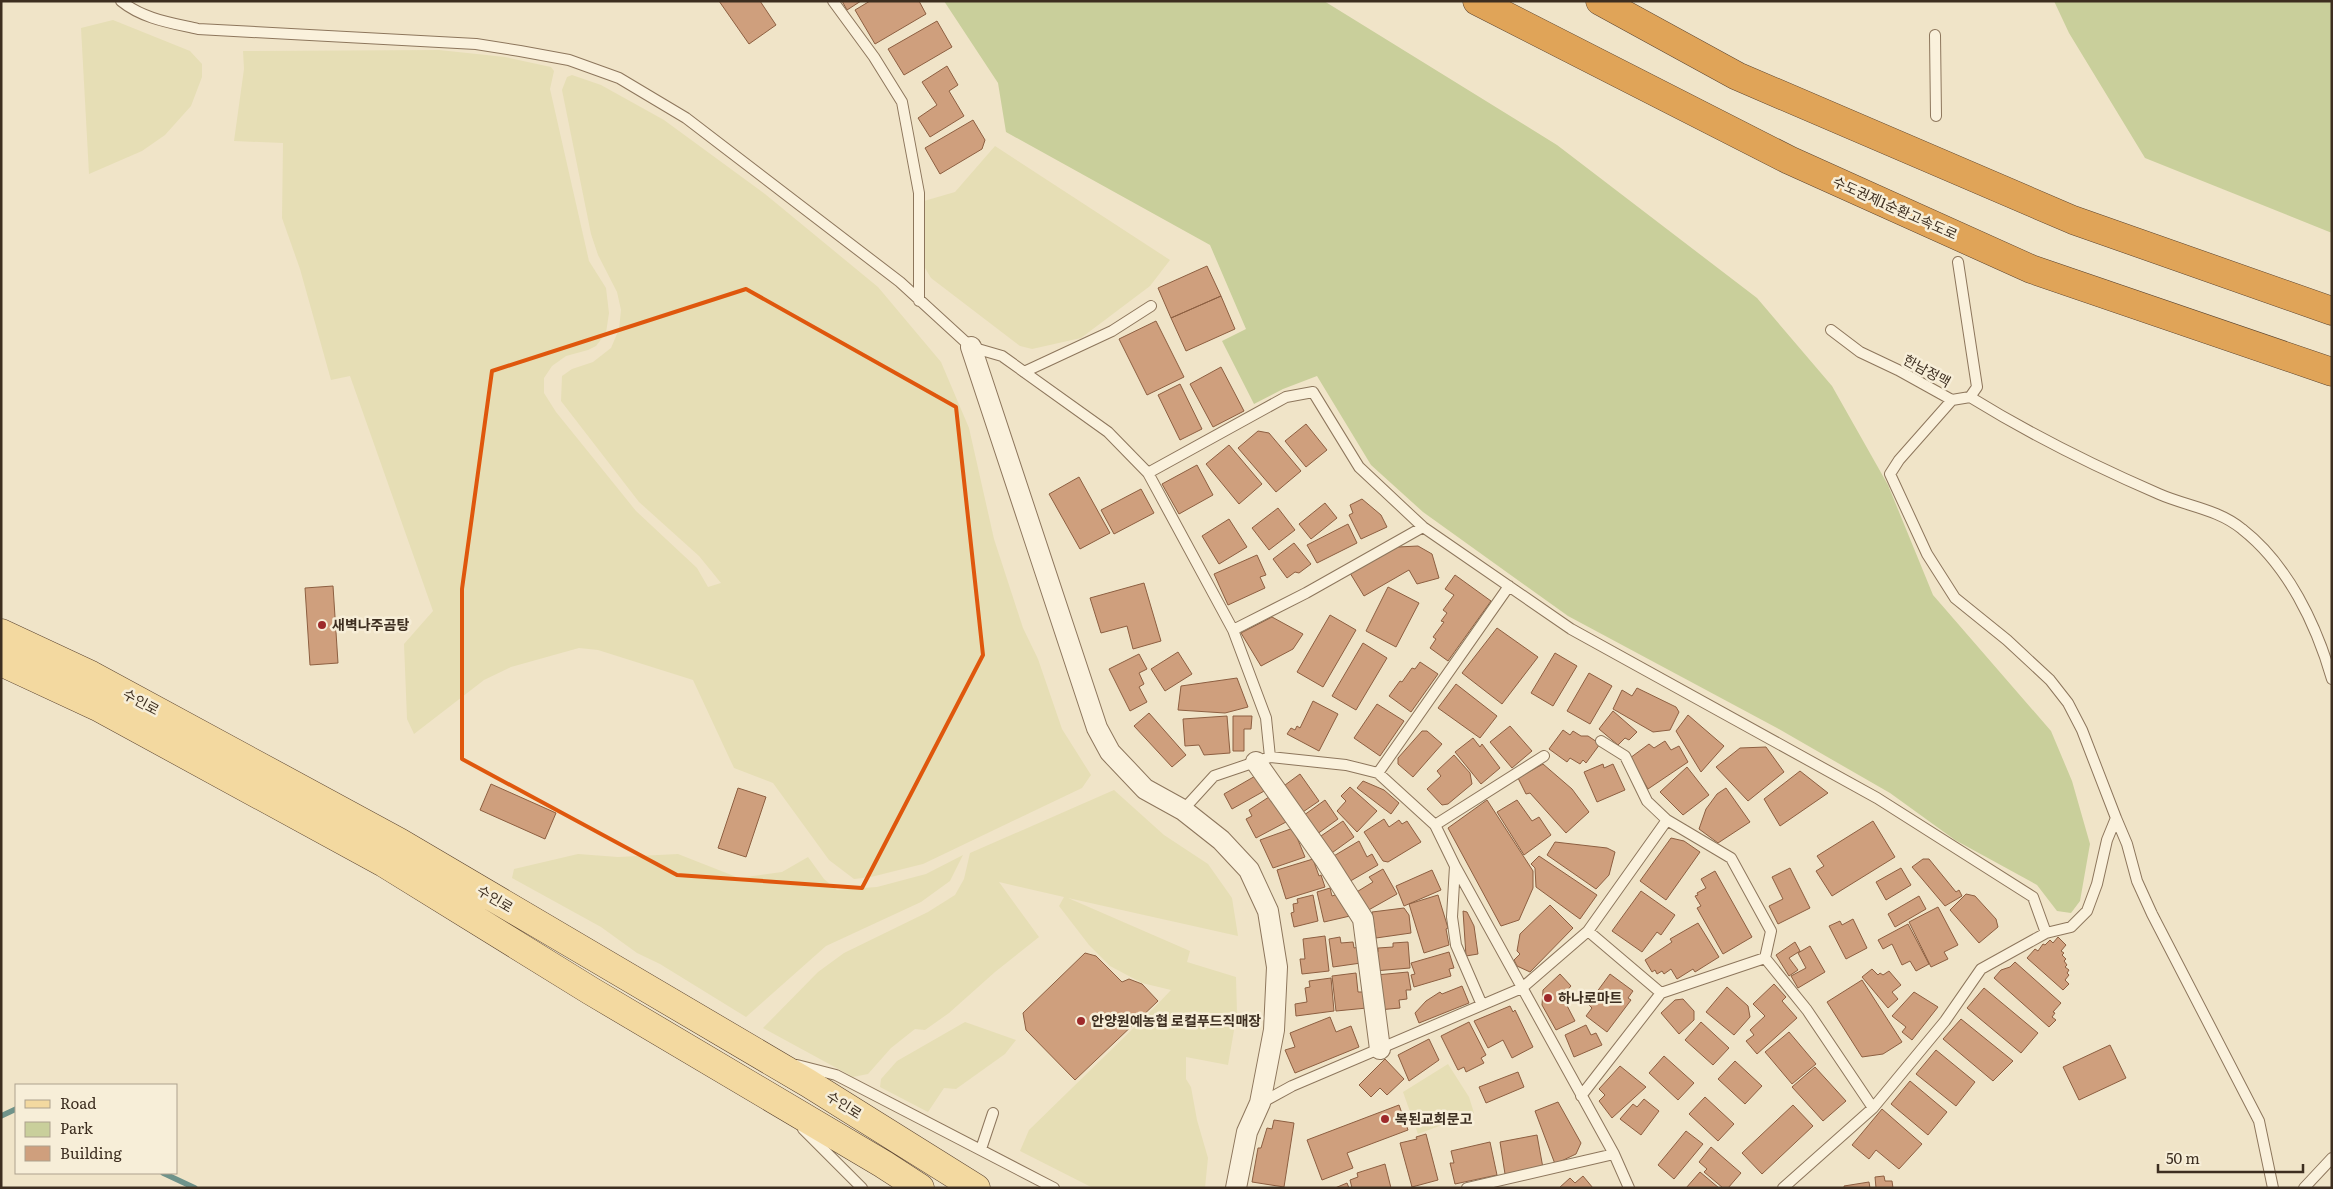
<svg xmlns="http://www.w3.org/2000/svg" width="2333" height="1189" font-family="Literata,'Noto Sans KR',serif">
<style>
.farmland{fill:#e6deb5}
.green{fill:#c9cf9b}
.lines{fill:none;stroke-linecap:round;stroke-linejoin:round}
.stream{stroke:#6f938a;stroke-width:5.5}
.building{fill:#cf9f7d;stroke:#8d5f41}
.lane-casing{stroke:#8d765c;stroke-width:12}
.street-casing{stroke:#8d765c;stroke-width:22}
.primary-casing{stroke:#5b4430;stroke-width:29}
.highway-casing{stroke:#5b4430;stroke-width:29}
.lane{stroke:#faf1dc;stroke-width:10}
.street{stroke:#faf1dc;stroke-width:20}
.primary{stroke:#f3d9a0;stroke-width:28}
.highway{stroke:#e0a458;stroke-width:28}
.marked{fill:none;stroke:#df570d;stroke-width:4;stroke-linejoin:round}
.poi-dot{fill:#9e2a2b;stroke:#f7eed8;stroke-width:2}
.labels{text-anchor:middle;stroke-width:5;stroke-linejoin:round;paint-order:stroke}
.street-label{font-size:14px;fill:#3d2e20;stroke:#f7eed8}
.poi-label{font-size:14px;font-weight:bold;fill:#3d2e20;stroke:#f7eed8;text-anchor:start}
</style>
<rect width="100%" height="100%" fill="#f0e4c8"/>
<path class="farmland" d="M113 20 190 51 202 64V77L191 106 165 135 142 151 89 174 81 28Z
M439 50 505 57 551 67 554 71 550 89 589 261 606 288 609 313 606 333 596 346 588 350 566 356 552 366 544 378V393L556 412 636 511 697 568 708 587 721 583 699 556 639 502 561 401 562 376 572 369 593 362 611 348 619 329 621 310 617 292 598 255 591 234 562 90 567 77 572 75 601 85 664 120 765 194 878 287 941 362 969 428 994 539 1023 628 1038 659 1062 729 1091 775 1082 788 923 864 871 877 854 879 829 860 773 783 734 768 693 680 598 650 579 648 511 667 484 680 414 734 407 719 404 644 433 611 350 376 331 380 300 269 282 218 283 143 234 141 244 69 243 51Z
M995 146 1170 260 1150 286 1081 338 1032 349 1020 346 931 278 925 268 924 201 955 192Z
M1114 790 1164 835 1208 864 1232 898 1238 936 1068 898 1190 951 1187 962 1236 977 1237 1013 1228 1065 1186 1057V1079L1191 1087 1197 1120 1208 1158 1205 1188H1093L1020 1151 1029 1130 1150 1012 1171 990 1142 983 1110 966 1089 945 1059 906 1064 897 999 882 1039 937 995 972 949 1013 925 1030 915 1029 891 1048 868 1074 853 1077 763 1028 818 972 844 953 928 912 955 895 964 879 970 853Z
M578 854 618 857 678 854 739 878 782 872 808 857 824 879 837 890 877 887 926 874 963 855 950 881 921 902 826 946 746 1017 660 964 637 953 601 927 512 878 514 869Z
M965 1022 1016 1040 1005 1054 956 1089 944 1088 928 1112 880 1087 881 1079 897 1061Z
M1448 1064 1469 1097 1474 1113 1418 1134 1403 1092Z"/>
<path class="green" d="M944 1H1324L1557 145 1757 298 1832 386 1888 485 1933 595 2051 731 2072 781 2090 844 2080 901 2071 913 2057 911 2037 885 1955 840 1890 793 1777 728 1568 616 1423 512 1371 465 1317 376 1283 389 1254 404 1222 341 1246 329 1210 245 1006 132 998 83Z
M2054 1H2332V233L2145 158 2069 33Z"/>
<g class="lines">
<path class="stream" d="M1 1116 16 1109
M163 1173 195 1188"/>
</g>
<path class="building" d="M719 1H760L776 25 749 44Z
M842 1H861L847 10Z
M870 1H919L926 14 875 44 855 10Z
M937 21 952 47 904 75 888 49Z
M947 66 958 85 949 91 964 116 930 137 918 118 937 105 922 82Z
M973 120 985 140 982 149 940 174 925 148Z
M1207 266 1221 296 1171 318 1158 288Z
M1221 296 1235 329 1186 351 1171 318Z
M1156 321 1184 377 1147 395 1119 339Z
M1221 367 1244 411 1213 427 1190 384Z
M1180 384 1202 429 1180 440 1158 395Z
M1306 424 1327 450 1306 467 1285 441Z
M1258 431 1269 433 1301 471 1276 492 1238 448Z
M1229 445 1262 484 1239 504 1206 464Z
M1197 465 1213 495 1179 514 1162 484Z
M1079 477 1110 533 1080 549 1049 494Z
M1141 489 1154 513 1114 534 1101 510Z
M1362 499 1381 515 1387 527 1361 539 1349 515 1353 513 1350 505Z
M1325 503 1337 518 1311 539 1299 524Z
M1278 508 1295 530 1269 550 1252 528Z
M1229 519 1247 547 1219 564 1202 536Z
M1348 524 1357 543 1317 563 1307 545Z
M1294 543 1311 564 1299 573 1295 572 1287 578 1273 559Z
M1418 546 1432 554 1439 578 1417 584 1409 570 1364 596 1350 573 1398 547Z
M1257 555 1266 575 1260 577 1265 588 1228 605 1214 574Z
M1455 575 1491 601 1448 661 1430 648 1436 639 1433 637 1444 622 1441 621 1447 613 1443 610 1454 595 1445 589Z
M1144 583 1161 641 1133 649 1127 626 1101 633 1090 598Z
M333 586 338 663 310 665 305 588Z
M1388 587 1419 603 1396 647 1366 631Z
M1330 615 1356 630 1323 687 1297 672Z
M1272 617 1303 634 1293 649 1261 666 1241 633Z
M1497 628 1538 657 1502 704 1462 673Z
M1363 643 1387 658 1356 710 1332 696Z
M1178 652 1192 674 1165 691 1151 669Z
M1555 653 1577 666 1553 706 1531 693Z
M1139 654 1147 669 1139 673 1144 684 1139 687 1147 702 1130 711 1109 669Z
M1420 662 1438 674 1411 712 1389 696 1400 681 1402 682 1412 668 1415 669Z
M1589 673 1612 686 1590 724 1567 711Z
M1237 678 1248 707 1225 713 1178 710 1181 686Z
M1456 684 1497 716 1480 738 1438 708Z
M1637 688 1676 707 1679 712 1670 730 1653 732 1613 709 1622 690 1632 696Z
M1313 701 1338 714 1319 751 1287 734 1291 728 1295 730 1297 726 1300 728Z
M1377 704 1404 721 1380 756 1354 738Z
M1613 711 1637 732 1629 740 1625 738 1618 745 1599 729Z
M1149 713 1186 755 1172 767 1134 726Z
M1688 715 1724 746 1701 772 1676 731Z
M1227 716 1230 753 1204 755 1199 745 1185 746 1183 719Z
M1233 716H1252L1251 729H1244V751H1233Z
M1510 726 1532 751 1512 768 1490 742Z
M1563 730 1570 735 1573 731 1581 736H1588L1600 744 1586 763 1583 760 1580 764 1570 758 1567 762 1549 749Z
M1422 731H1427L1442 744 1413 777 1398 764V758Z
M1473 738 1480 747 1482 744 1500 768 1481 784 1455 752Z
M1665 741 1671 750 1679 746 1688 762 1648 789 1630 758 1649 744 1654 748Z
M1766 747 1784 772 1748 801 1716 767 1740 748Z
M1454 755 1470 773 1472 784 1448 804 1442 805 1427 789 1441 776 1437 771Z
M1543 764 1572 789 1589 812 1566 833 1530 793 1526 794 1518 778Z
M1603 764 1604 768 1613 764 1625 790 1597 802 1584 772Z
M1687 767 1709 795 1683 815 1660 792Z
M1800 771 1828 793 1780 826 1764 799Z
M1300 774 1319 801 1300 814 1281 788Z
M1257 775 1266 790 1232 809 1224 794Z
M1363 781 1384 790 1399 803 1391 814 1357 788Z
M491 784 556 813 545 839 480 810Z
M1350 787 1377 811 1357 832 1337 811 1346 801 1341 796Z
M738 788 766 797 746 857 718 848Z
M1726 788 1750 822 1718 843 1699 829 1706 809 1717 794Z
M1272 795 1286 822 1256 838 1246 819 1252 816 1249 810Z
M1325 800 1338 819 1313 837 1300 818Z
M1487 800 1533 871V888L1519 920 1501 926 1448 828Z
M1517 800 1532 821 1539 817 1551 835 1524 855 1497 812Z
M1384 819 1389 827 1399 820 1402 824 1407 821 1421 842 1388 862 1383 861 1364 832Z
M1343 821 1354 837 1329 855 1318 838Z
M1873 821 1895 857 1832 896 1816 871 1824 866 1817 856Z
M1296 827V835L1305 857 1273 868 1260 840Z
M1671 838 1684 841 1700 852 1666 900 1640 881Z
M1359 841 1367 857 1372 854 1378 865 1347 883 1332 857Z
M1555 842 1607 848 1615 852 1609 875 1596 889 1547 855Z
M1539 856 1597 895 1580 919 1536 887 1535 868 1531 864Z
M1313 859 1319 876 1321 875 1325 887 1286 899 1277 870Z
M1923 859H1929L1956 892 1959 890 1962 896 1945 906 1912 867Z
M1790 868 1810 908 1778 924 1769 906 1783 899 1772 877Z
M1901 868 1911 885 1886 900 1876 882Z
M1383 869 1397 894 1365 912 1355 893 1373 882 1369 877Z
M1432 870 1441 890 1404 906 1396 886Z
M1715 871 1752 937 1723 954 1697 908 1701 906 1695 896 1698 895 1697 893 1706 888 1701 879Z
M1330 888 1332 896 1338 894 1341 904 1346 903 1350 916 1324 922 1317 892Z
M1641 891 1675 915 1661 935 1657 932 1642 952 1612 931Z
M1966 894 1975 896 1996 919 1998 927 1979 943 1950 910Z
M1313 895 1318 921 1294 927 1291 913 1294 912 1293 904 1298 903 1297 899Z
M1438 895 1448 928 1446 929 1449 945 1424 953 1409 904Z
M1919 896 1926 909 1895 927 1888 914Z
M1550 905 1573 928 1530 972 1517 966 1514 960 1520 954 1517 951 1520 934Z
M1938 907 1958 945 1944 952 1948 959 1931 967 1909 922Z
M1404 908 1409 915 1411 933 1376 938 1372 912Z
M1463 911 1467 912 1474 926 1478 954 1466 956Z
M1853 919 1867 948 1846 959 1829 926 1840 921 1842 925Z
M1698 923 1719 957 1695 972 1693 969 1677 979 1671 969 1664 974 1662 971 1657 974 1655 970 1652 972 1645 960 1672 942 1670 939Z
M1908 924 1929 964 1916 971 1910 961 1902 965 1892 944 1883 949 1878 940Z
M1325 936 1329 971 1302 974 1300 959H1305L1303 939Z
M1340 937 1341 943 1353 942 1354 948 1359 947 1361 963 1333 967 1329 939Z
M2058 937 2066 945 2061 951 2064 953 2062 955 2066 959 2064 961 2067 965 2065 967 2069 970 2067 973 2069 975 2065 980 2069 984 2063 990 2027 958 2035 949 2038 951 2043 944 2045 945 2050 940 2053 943Z
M1408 942 1410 968 1374 971 1373 953 1378 952V948L1393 947V943Z
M1795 942 1800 951 1789 958 1798 970 1789 976 1776 955Z
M1810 946 1825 972 1798 988 1791 976 1806 968 1798 953Z
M1449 952 1454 968 1449 969 1451 976 1414 987 1411 975 1415 974 1411 963Z
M1085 953 1096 956 1122 982 1129 979 1142 984 1158 1001 1075 1080 1026 1030 1023 1013Z
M2015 962 2061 1003 2053 1012 2055 1013 2052 1017 2056 1020 2049 1027 1994 978 2001 970 2010 967Z
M1872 969 1878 975 1880 973 1883 975 1889 971 1901 985 1892 992 1898 999 1888 1008 1862 977Z
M1408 972 1411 990H1406L1407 999 1399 1000 1400 1008 1378 1010 1376 975Z
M1356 973 1358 992H1365L1367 1008 1336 1011 1332 976Z
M1560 974 1571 986 1562 996 1575 1021 1556 1030 1542 1005 1543 990Z
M1610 974 1633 991 1628 998 1631 1000 1607 1032 1586 1016 1592 1008 1588 1004Z
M1331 978 1334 1011 1296 1016 1295 1004 1307 1002 1305 988 1310 987 1309 981Z
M1862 980 1902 1042 1883 1054 1862 1057 1827 1002Z
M1774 984 1786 997 1782 1001 1797 1018 1757 1054 1746 1041 1754 1035 1750 1030 1765 1016 1753 1004Z
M1462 986 1469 1003 1419 1023 1415 1013 1426 1001 1440 992 1442 994Z
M1727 987 1748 1006 1750 1017 1734 1035 1706 1012Z
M1984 988 2038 1033 2021 1053 1967 1008Z
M1914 992 1938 1007 1912 1040 1902 1032 1906 1027 1892 1016Z
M1683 999 1694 1011V1020L1679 1034 1661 1013 1675 1000Z
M1510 1006 1513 1012 1515 1010 1533 1047 1512 1058 1503 1040 1488 1048 1474 1021Z
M1330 1017 1336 1032 1351 1026 1359 1047 1295 1073 1285 1050 1295 1047 1290 1033Z
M1961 1019 2013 1061 1993 1081 1943 1039Z
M1469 1022 1486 1055 1481 1058 1484 1063 1466 1072 1464 1067 1458 1070 1441 1036Z
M1701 1022 1729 1048 1713 1065 1685 1040Z
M1586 1025 1591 1035 1596 1033 1602 1045 1574 1057 1565 1035Z
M1789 1032 1816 1064 1792 1084 1765 1052Z
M1429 1039 1439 1060 1409 1081 1398 1055Z
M2110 1045 2126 1078 2079 1100 2063 1067Z
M1936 1050 1975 1082 1956 1106 1916 1074Z
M1664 1056 1694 1083 1678 1100 1649 1073Z
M1385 1059 1404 1079 1387 1095 1380 1088 1371 1097 1359 1085Z
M1735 1061 1762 1086 1745 1104 1718 1079Z
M1620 1066 1646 1087 1612 1118 1599 1101 1605 1095 1599 1089Z
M1815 1067 1846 1101 1823 1121 1792 1087Z
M1518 1072 1524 1087 1486 1103 1479 1087Z
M1910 1081 1947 1112 1928 1135 1891 1104Z
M1705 1097 1734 1124 1718 1141 1689 1114Z
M1644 1099 1659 1111 1641 1135 1620 1119 1633 1104 1637 1107Z
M1558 1102 1581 1143 1576 1154 1555 1164 1535 1111Z
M1399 1105 1408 1130 1347 1153 1353 1168 1322 1180 1307 1140Z
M1793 1105 1813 1126 1762 1174 1742 1153Z
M1882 1109 1922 1144 1899 1169 1876 1150 1869 1159 1852 1145Z
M1274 1120 1294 1123 1284 1187 1252 1182 1258 1148H1261L1267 1128 1272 1129Z
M1686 1131 1703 1144 1674 1179 1658 1165Z
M1426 1134 1438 1180 1412 1187 1400 1143 1417 1139 1416 1137Z
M1537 1135 1543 1168 1505 1174 1500 1142Z
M1490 1142 1497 1175 1455 1184 1450 1163H1454L1451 1151Z
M1711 1147 1741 1173 1728 1188H1723L1704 1172 1707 1169 1699 1162Z
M1385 1164 1391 1188H1352L1350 1180 1358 1177 1357 1173Z
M1700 1172 1719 1188H1686Z
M1583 1176 1593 1188H1559L1570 1178 1575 1183Z
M1884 1176 1885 1181H1892L1893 1188H1876L1875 1177Z
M1869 1182 1870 1188H1844V1186Z
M1347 1183 1349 1188H1335Z"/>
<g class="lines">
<defs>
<path id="lane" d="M121 1C143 19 172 23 198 29L476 44 520 51 569 60 619 78 686 118 900 282 971 347 1002 356 1108 432 1148 473 1233 630 1266 718 1270 757
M833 1 874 57 902 102 919 193V301
M1935 35 1936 116
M1831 330 1860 352 1898 370 1952 400 1970 397 1977 387 1958 262
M1024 372 1112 331 1151 306
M1970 397C2030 434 2094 466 2159 494 2186 506 2218 509 2242 529 2288 565 2316 624 2332 679
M1952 400 1899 460 1890 474 1927 554 1955 598 2007 640 2050 680 2068 703 2082 730 2116 818
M1148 473 1286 397 1313 392 1359 467 1423 527 1571 629 1877 798 2033 897 2046 933
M1233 630 1306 593 1423 527
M1601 741 1625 756 1647 801 1667 820
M1378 773 1509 586
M1183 810 1214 776 1270 757 1346 765 1378 773 1435 825 1455 866 1452 917 1456 945 1482 1005
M1435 825 1544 756
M1455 866 1614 1154 1629 1188
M1588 931 1661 993
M797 1065 836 1075 1054 1188
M1581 1096 1661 993 1765 958 1807 1010 1873 1108
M1261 1103 1292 1086 1522 988 1588 931 1667 820 1731 858 1771 931 1765 958
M803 1129 862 1188
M981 1149 993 1113
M1467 1188 1614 1154
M1783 1188 1873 1108 1945 1021 1981 969 2046 933 2071 927 2087 911 2097 884 2107 840 2116 818 2127 844 2137 881 2152 914 2259 1121 2273 1188
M2304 1188 2332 1158"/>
<path id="street" d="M971 347 1097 728 1110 752 1145 789 1183 810 1221 840 1249 870 1268 911 1277 967 1274 1030 1260 1103 1247 1132 1236 1188
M1256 762 1326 861 1363 919 1380 1049"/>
<path id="primary" d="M1 633 91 675 399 842 808 1083 976 1188
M1 662 98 707 384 863 591 991 883 1164 920 1188"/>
<path id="highway" d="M1477 1 1789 160 2031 269 2332 372
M1600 1 1737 76 2073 220 2332 311"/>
</defs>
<use href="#lane" class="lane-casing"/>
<use href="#street" class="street-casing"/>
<use href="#primary" class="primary-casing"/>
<use href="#highway" class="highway-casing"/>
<use href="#lane" class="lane"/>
<use href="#street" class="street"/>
<use href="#primary" class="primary"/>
<use href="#highway" class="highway"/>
</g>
<path class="marked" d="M746 289 956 407 983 655 862 888 677 875 462 759V589L492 371Z"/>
<g class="poi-dot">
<circle cx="322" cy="625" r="5"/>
<circle cx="1548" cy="998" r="5"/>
<circle cx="1081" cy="1021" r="5"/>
<circle cx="1385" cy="1119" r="5"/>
</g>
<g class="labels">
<g class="street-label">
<text transform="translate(1895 208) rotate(24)" y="5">수도권제1순환고속도로</text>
<text transform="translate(1927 371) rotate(29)" y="5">한남정맥</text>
<text transform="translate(141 702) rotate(28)" y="5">수인로</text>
<text transform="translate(495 899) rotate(31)" y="5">수인로</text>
<text transform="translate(844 1105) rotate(32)" y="5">수인로</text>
</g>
<g class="poi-label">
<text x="332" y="630">새벽나주곰탕</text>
<text x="1558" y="1003">하나로마트</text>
<text x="1091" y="1026">안양원예농협 로컬푸드직매장</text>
<text x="1395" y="1124">복된교회문고</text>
</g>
</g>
<rect width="2333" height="1189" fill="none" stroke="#3d2e20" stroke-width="5"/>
<rect x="15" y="1084" width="162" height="90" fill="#f7eed8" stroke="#ada18e"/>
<rect x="25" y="1100" width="25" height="8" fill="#f3d9a0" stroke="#ada18e"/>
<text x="60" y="1109" font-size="15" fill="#3d2e20">Road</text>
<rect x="25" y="1122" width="25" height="15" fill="#c9cf9b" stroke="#ada18e"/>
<text x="60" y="1134" font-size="15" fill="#3d2e20">Park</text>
<rect x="25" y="1146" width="25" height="15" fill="#cf9f7d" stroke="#ada18e"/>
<text x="60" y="1159" font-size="15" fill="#3d2e20">Building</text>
<path d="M2158 1164v8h145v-8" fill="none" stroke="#3d2e20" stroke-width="2.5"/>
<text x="2166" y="1164" font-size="15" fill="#3d2e20" stroke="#f7eed8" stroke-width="4" paint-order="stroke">50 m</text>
</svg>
